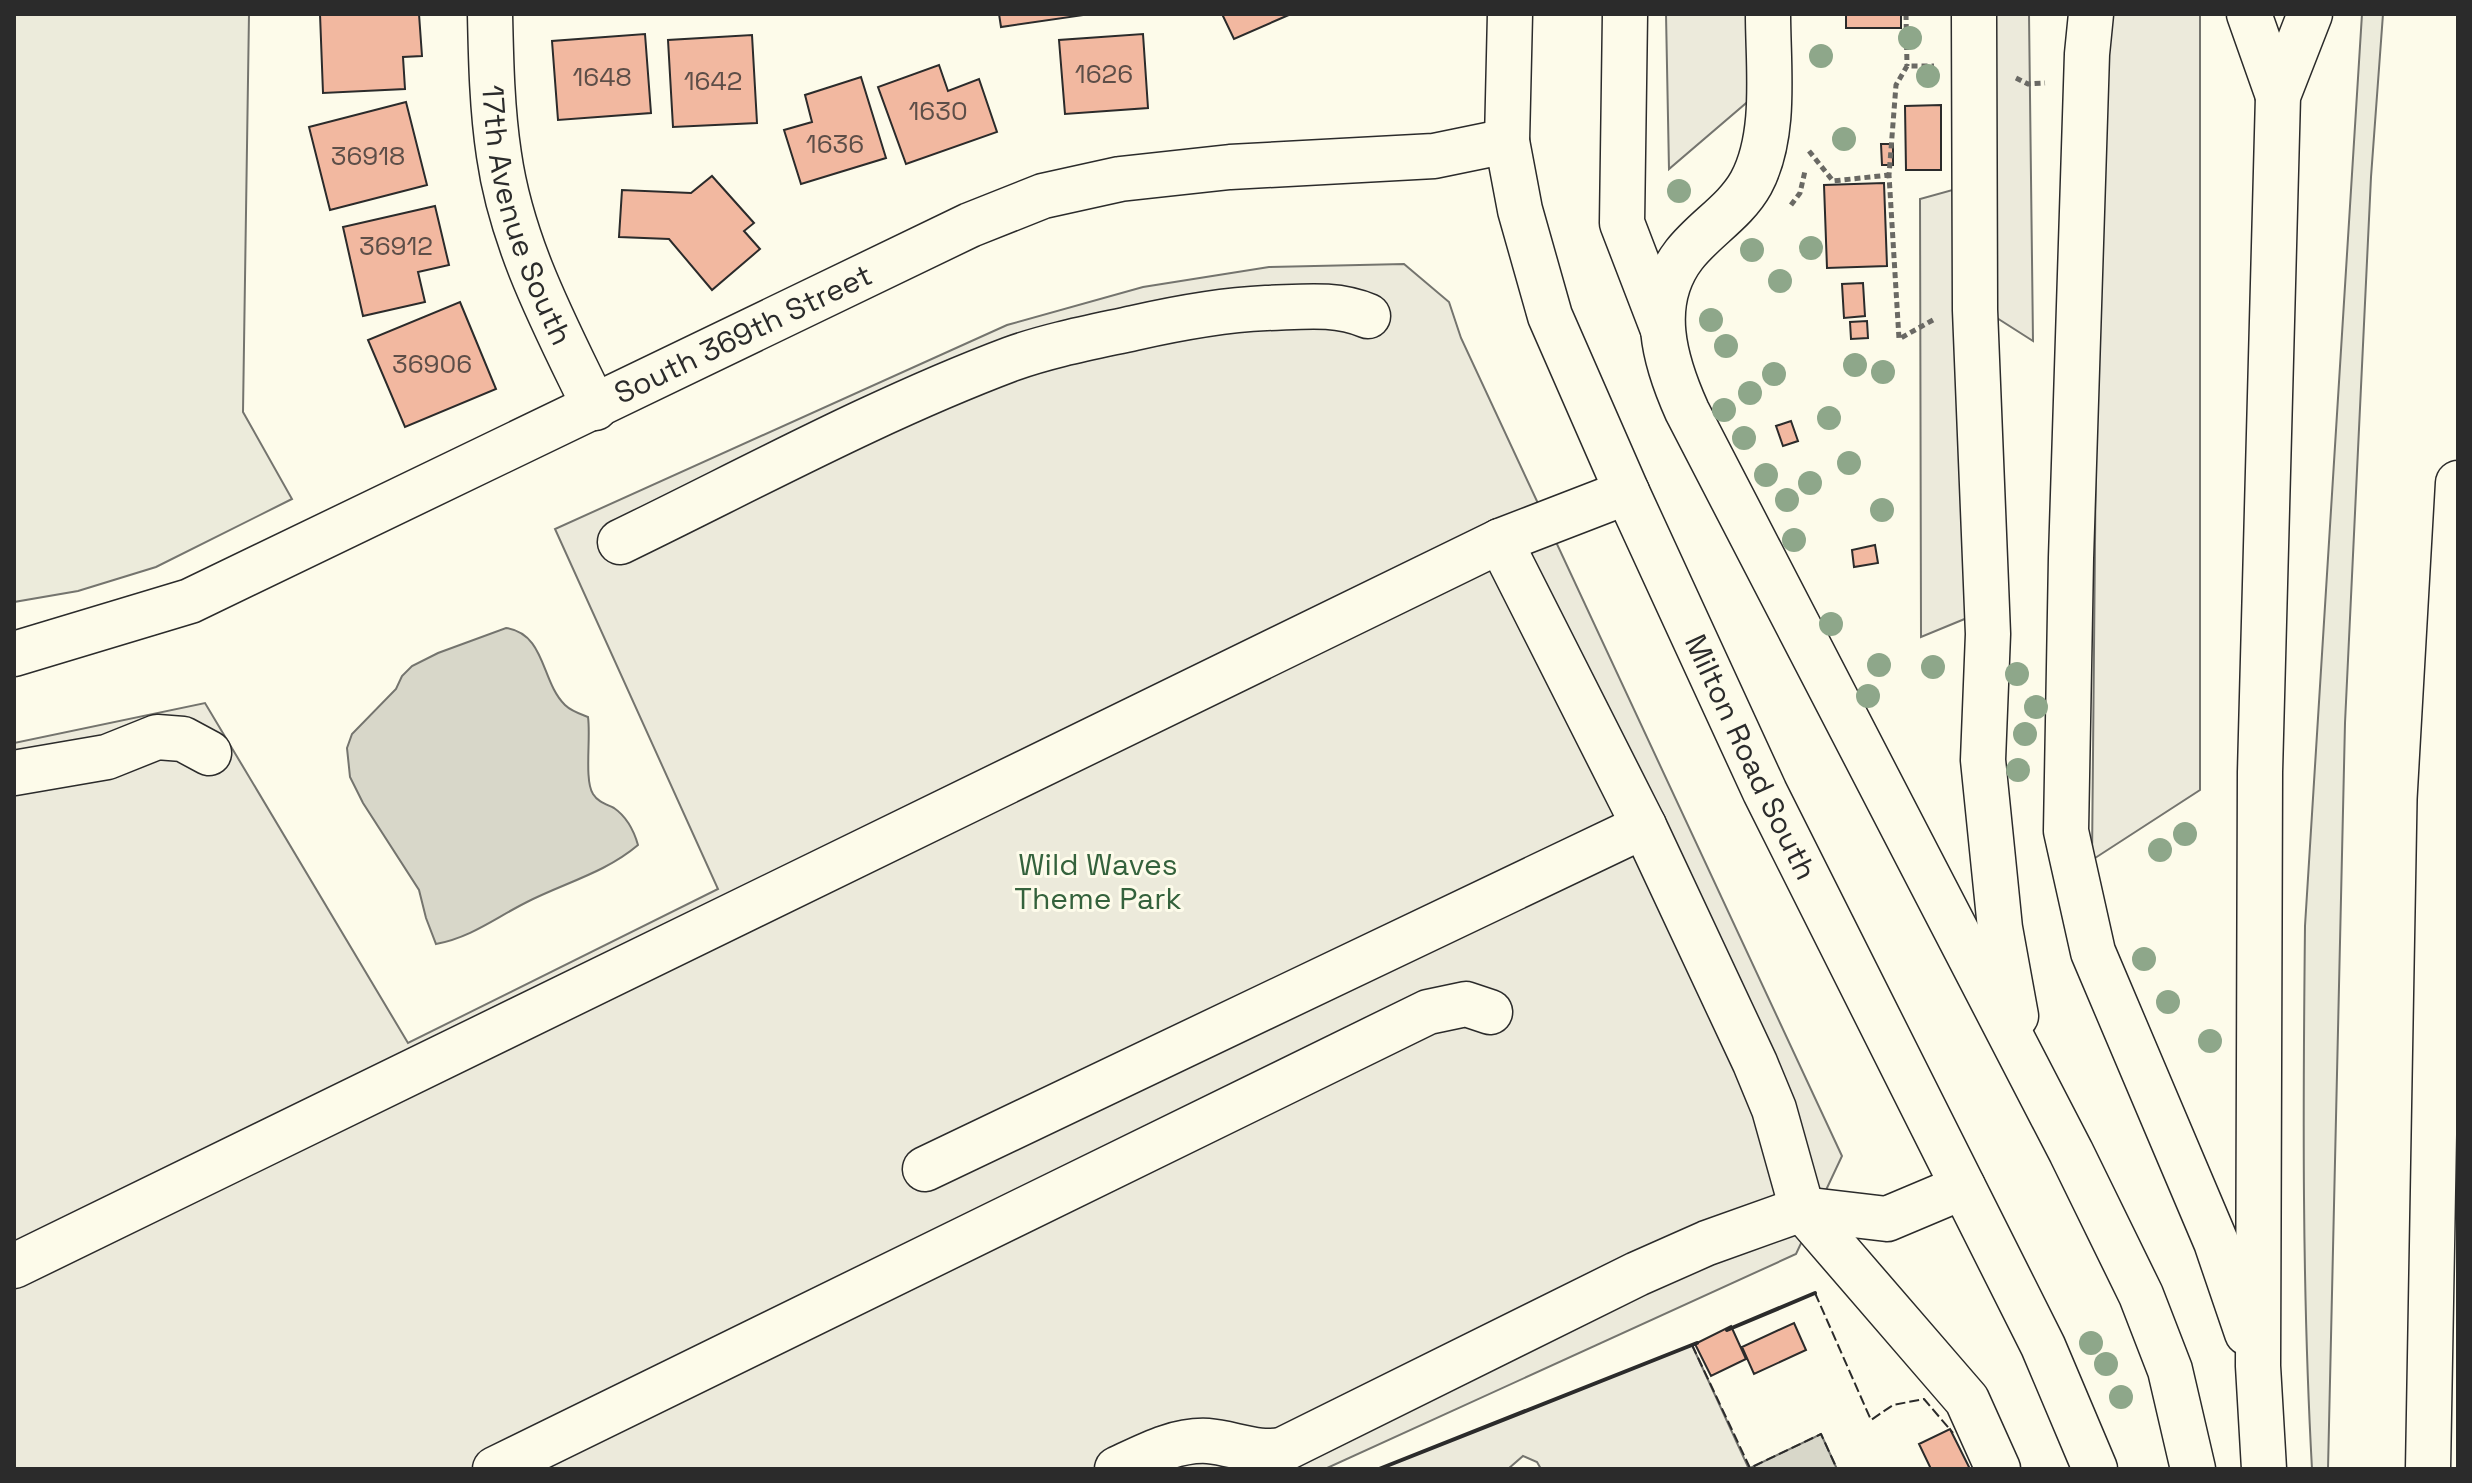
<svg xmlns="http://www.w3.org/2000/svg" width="2472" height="1483" font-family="'Space Grotesk',sans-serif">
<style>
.green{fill:#ecebdb;stroke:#74746e;stroke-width:2}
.parking{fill:#eceadb;stroke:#74746e;stroke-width:2}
.water{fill:#d8d7c9;stroke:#74746e;stroke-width:2}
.building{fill:#f2b8a0;stroke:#2b2b2b;stroke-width:2}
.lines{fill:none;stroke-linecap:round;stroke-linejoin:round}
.minor-casing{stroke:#2b2b2b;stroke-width:47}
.highway-casing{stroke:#2b2b2b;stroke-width:47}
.path{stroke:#6a6964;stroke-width:5;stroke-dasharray:6 4;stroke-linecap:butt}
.minor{stroke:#fdfbea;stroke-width:44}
.highway{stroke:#fdfbea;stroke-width:44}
.fence{stroke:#2b2b2b;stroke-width:2;stroke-dasharray:10 4;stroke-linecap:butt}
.wall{stroke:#2b2b2b;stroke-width:4}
.tree{fill:#8ea78a}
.labels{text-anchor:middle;stroke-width:6;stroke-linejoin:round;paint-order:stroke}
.number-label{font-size:26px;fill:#5d4e48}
.street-label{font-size:30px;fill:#2b2b2b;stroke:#fdfbea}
.park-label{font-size:30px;fill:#34623c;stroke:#fdfbea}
</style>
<rect width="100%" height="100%" fill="#fdfbea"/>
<path class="green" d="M14 14H249L243 412 292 499 156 567 78 591 14 602Z
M2362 14H2383L2371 177 2345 723 2328 1469H2312C2302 1289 2303 1107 2305 926Z"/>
<path class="parking" d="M1666 14H1749L1752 98 1669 169Z
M1991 14H2029L2033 341 1986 311Z
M2100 14H2200V790L2092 860Z
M1956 189 1967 618 1921 637 1920 199Z
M1404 264 1449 302 1461 338 1842 1156 1796 1254 1325 1469H14V743L205 703 408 1043 718 889 555 529 1007 325 1143 287 1269 267Z
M1692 1345 1749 1469H1541L1537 1462 1523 1456 1508 1469H1379Z"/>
<path class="water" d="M506 628C546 634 541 682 565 705 571 711 580 714 588 717 591 737 584 780 593 794 598 802 606 804 614 808 627 817 634 831 638 845 605 873 564 883 527 902 495 918 472 937 436 944L426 918 419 890 363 803 350 777 347 748 352 734 396 689 402 676 412 666 438 653Z
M1821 1434 1837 1469H1749L1750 1468Z"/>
<path class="building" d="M320 14H419L422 56 403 57 405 89 323 93Z
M999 14H1084V15L1001 27Z
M1222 14H1291L1234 39Z
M1846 14H1901V28H1846Z
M645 34 651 113 558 120 552 41Z
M1143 34 1148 108 1065 114 1059 40Z
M752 35 757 123 673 127 668 40Z
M939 65 948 91 979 79 997 132 906 164 878 87Z
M861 77 886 158 801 184 784 130 812 122 805 95Z
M406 102 427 185 330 210 309 127Z
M1941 105V170H1906L1905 106Z
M1881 144H1893V165H1882Z
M712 176 754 223 744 231 760 249 712 290 669 239 619 237 622 190 691 193Z
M1884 183 1887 266 1827 268 1824 185Z
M435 206 449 265 418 272 425 302 363 316 343 227Z
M1863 283 1865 316 1844 318 1842 284Z
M460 302 496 389 405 427 368 340Z
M1867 321 1868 338 1851 339 1850 322Z
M1791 421 1798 441 1783 446 1776 426Z
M1875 545 1878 563 1854 567 1852 550Z
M1794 1323 1806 1350 1754 1374 1742 1347Z
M1731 1326 1746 1359 1711 1376 1695 1344Z
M1950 1429 1970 1469H1931L1919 1444Z"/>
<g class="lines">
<defs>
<g id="minor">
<path id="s1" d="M490 14C491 61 492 109 499 155 512 246 556 327 595 408"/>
<path id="s2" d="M1510 14 1507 141 1520 210 1550 316 1627 492 1765 792 2043 1346 2095 1469"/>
<path d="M1625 14 1622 223 1662 327"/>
<path d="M1768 14C1768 67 1777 135 1751 183 1735 212 1704 229 1684 255 1647 303 1665 362 1687 411L2071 1152 2141 1295 2170 1370 2193 1469"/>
<path d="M1974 14 1975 310 1988 634 1983 760 2000 928 2016 1016"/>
<path d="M2091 14 2087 54 2071 558 2066 831 2093 952 2216 1242 2247 1333"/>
<path d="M2249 14 2278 96"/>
<path d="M1500 541 1644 826 1755 1063 1774 1109 1802 1209 1967 1400 1998 1469"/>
<path d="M620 542C748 480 878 409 1011 359 1050 345 1093 337 1134 328 1178 318 1222 310 1266 308 1302 307 1335 302 1368 316"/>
<path id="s3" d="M14 654 190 601 970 225 1043 196 1120 179 1230 167 1434 156 1507 141"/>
<path d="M14 773 107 757 157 737 183 739 209 753"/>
<path d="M925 1169 1644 826"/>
<path d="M14 1266 1500 541 1627 492"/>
<path d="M495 1469 1428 1012 1466 1004 1490 1012"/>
<path d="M1117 1469C1145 1456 1176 1439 1208 1441 1233 1443 1260 1456 1284 1449L1637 1274 1707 1243 1802 1209 1887 1219 1963 1187"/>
<path d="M2264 1469 2258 1366 2260 772 2278 96 2310 14"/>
</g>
<path id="highway" d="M2428 1469 2440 800 2458 483"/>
</defs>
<use href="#minor" class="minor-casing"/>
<use href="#highway" class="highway-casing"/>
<path class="path" d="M1906 14 1907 66
M2016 78 2028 84 2045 83
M1809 151 1833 181 1889 175
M1791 205 1800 193 1805 171
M1933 320 1899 339 1889 175 1896 85 1907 66H1934"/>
<use href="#minor" class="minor"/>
<use href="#highway" class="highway"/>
<path class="fence" d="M1815 1293 1871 1420 1893 1405 1924 1399 1953 1433
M1692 1345 1750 1468 1821 1434 1837 1469"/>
<path class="wall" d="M1727 1330 1815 1293
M1379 1469 1697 1343"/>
</g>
<g class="tree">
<circle cx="1910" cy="38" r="12"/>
<circle cx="1821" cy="56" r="12"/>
<circle cx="1928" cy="76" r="12"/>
<circle cx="1844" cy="139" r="12"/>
<circle cx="1679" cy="191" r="12"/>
<circle cx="1811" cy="248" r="12"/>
<circle cx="1752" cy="250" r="12"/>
<circle cx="1780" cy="281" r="12"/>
<circle cx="1711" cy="320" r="12"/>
<circle cx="1726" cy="346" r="12"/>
<circle cx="1855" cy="365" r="12"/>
<circle cx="1883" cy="372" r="12"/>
<circle cx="1774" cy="374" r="12"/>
<circle cx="1750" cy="393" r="12"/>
<circle cx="1724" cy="410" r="12"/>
<circle cx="1829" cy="418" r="12"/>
<circle cx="1744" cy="438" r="12"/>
<circle cx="1849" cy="463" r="12"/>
<circle cx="1766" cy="475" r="12"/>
<circle cx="1810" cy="483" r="12"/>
<circle cx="1787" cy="500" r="12"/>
<circle cx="1882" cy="510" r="12"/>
<circle cx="1794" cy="540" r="12"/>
<circle cx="1831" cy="624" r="12"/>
<circle cx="1879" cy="665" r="12"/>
<circle cx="1933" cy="667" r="12"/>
<circle cx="2017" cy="674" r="12"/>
<circle cx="1868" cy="696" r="12"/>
<circle cx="2036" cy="707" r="12"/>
<circle cx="2025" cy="734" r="12"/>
<circle cx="2018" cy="770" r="12"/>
<circle cx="2185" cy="834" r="12"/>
<circle cx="2160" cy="850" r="12"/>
<circle cx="2144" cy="959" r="12"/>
<circle cx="2168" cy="1002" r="12"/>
<circle cx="2210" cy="1041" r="12"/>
<circle cx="2091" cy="1343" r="12"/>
<circle cx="2106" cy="1364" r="12"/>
<circle cx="2121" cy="1397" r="12"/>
</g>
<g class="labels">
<g class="number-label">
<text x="1104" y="83">1626</text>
<text x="602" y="86">1648</text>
<text x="713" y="90">1642</text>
<text x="938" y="120">1630</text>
<text x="835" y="153">1636</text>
<text x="368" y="165">36918</text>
<text x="396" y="255">36912</text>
<text x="432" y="373">36906</text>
</g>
<g class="street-label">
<text dy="10" stroke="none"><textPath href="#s1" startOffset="206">17th Avenue South</textPath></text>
<text dy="10" stroke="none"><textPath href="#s3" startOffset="798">South 369th Street</textPath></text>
<text dy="10" stroke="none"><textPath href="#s2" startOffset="792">Milton Road South</textPath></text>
</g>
<g class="park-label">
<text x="1098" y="875">Wild Waves<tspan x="1098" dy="34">Theme Park</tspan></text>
</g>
</g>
<rect width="2472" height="1483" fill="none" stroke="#2b2b2b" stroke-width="32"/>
</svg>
